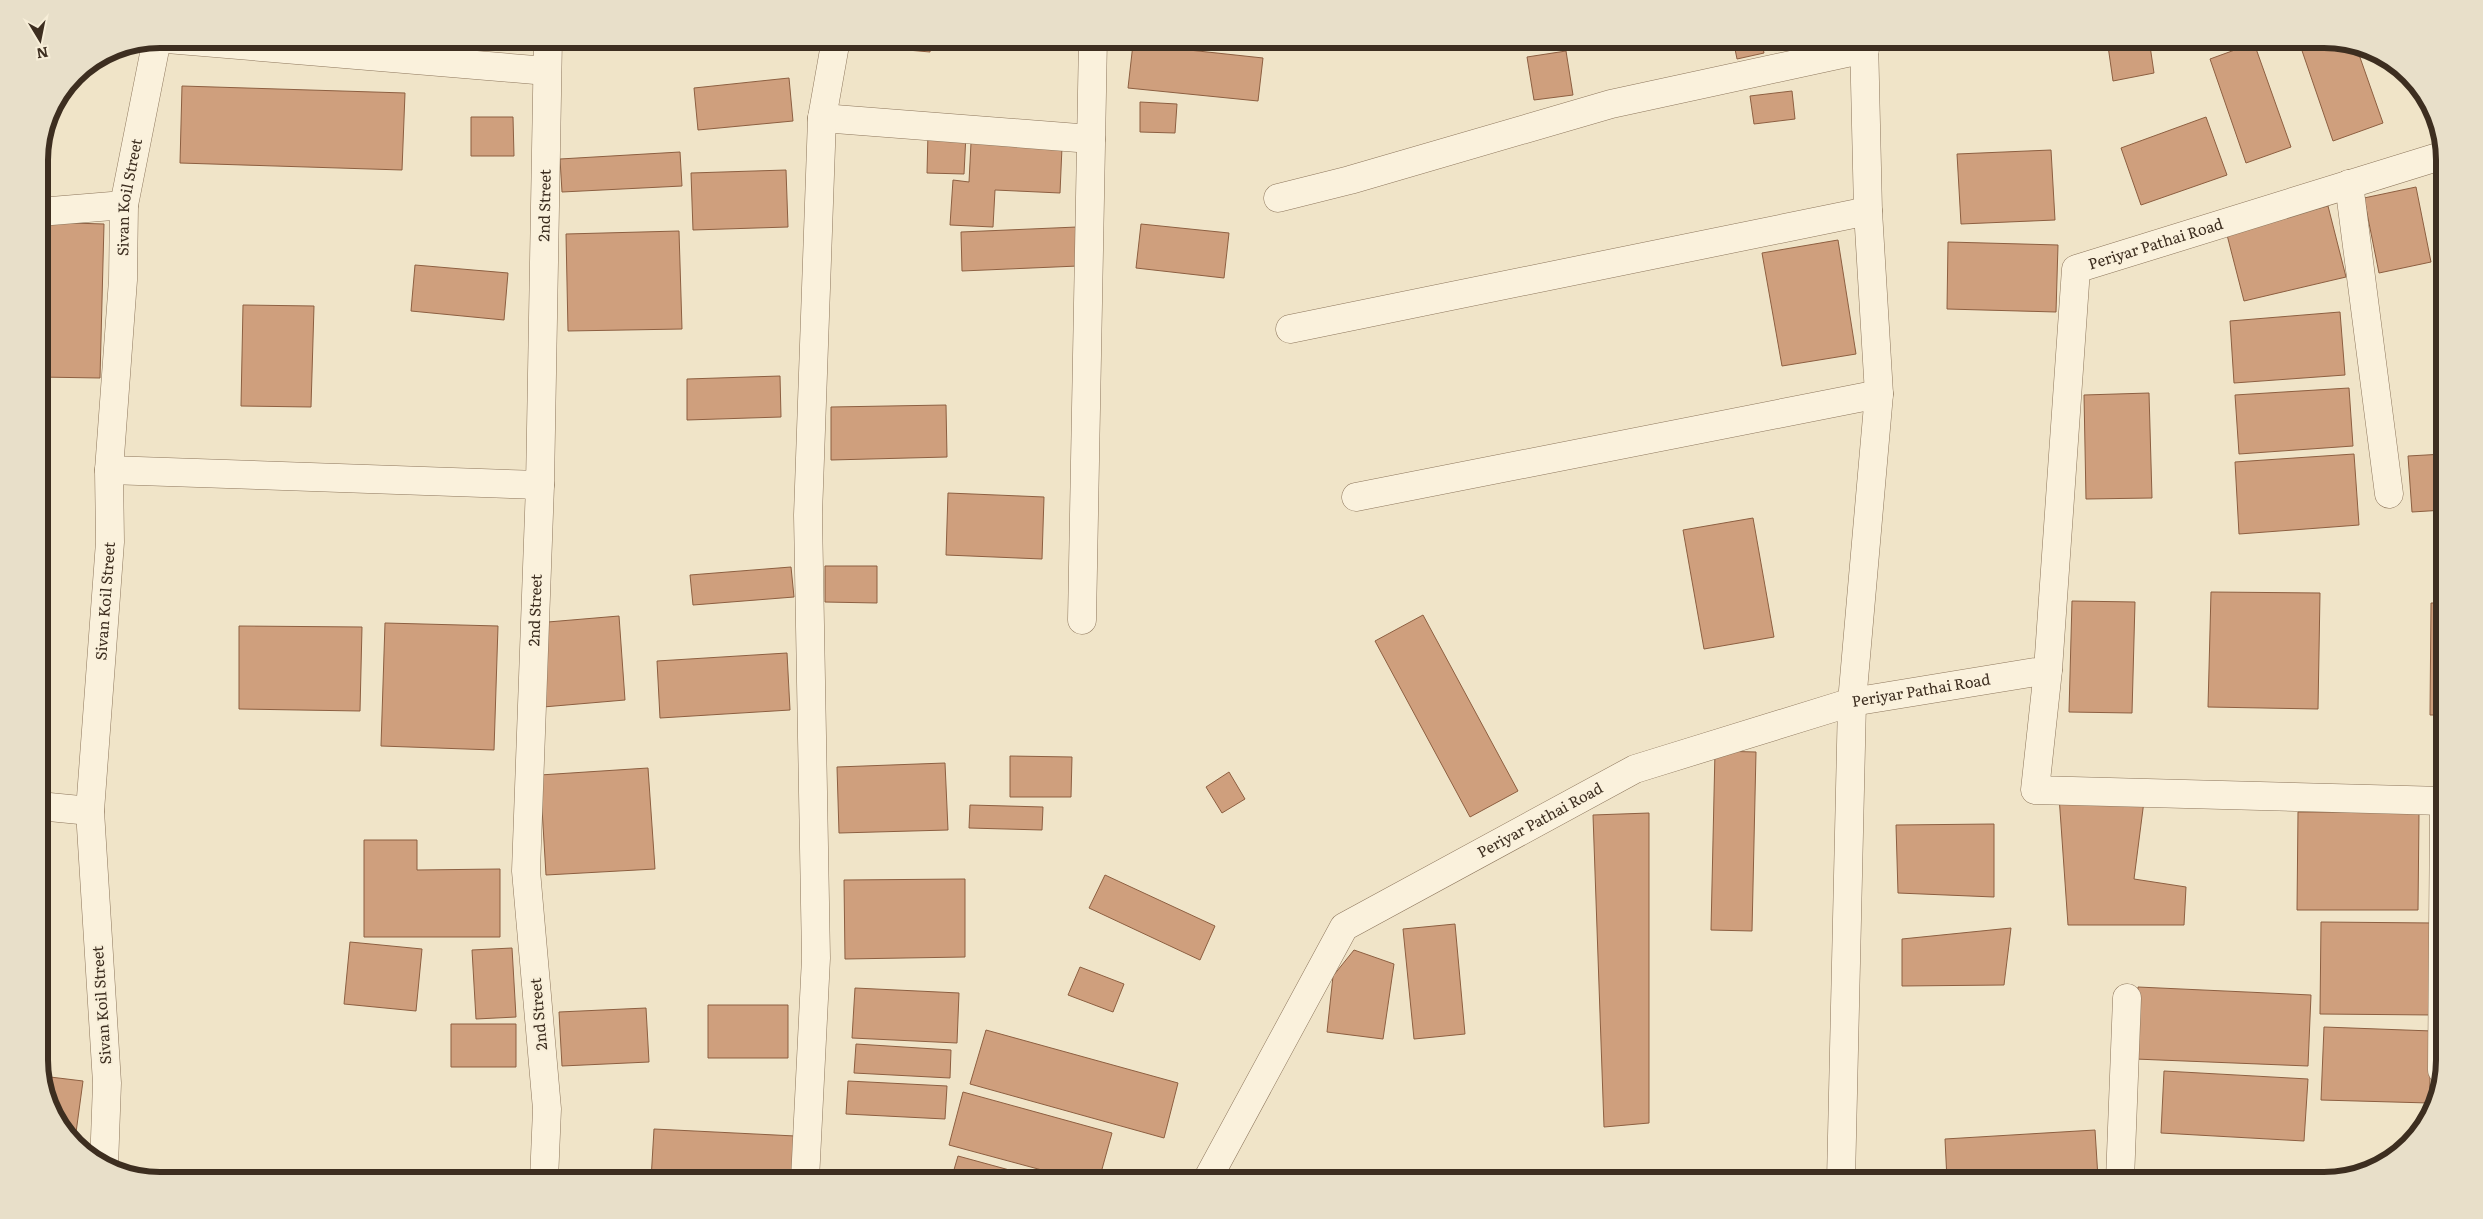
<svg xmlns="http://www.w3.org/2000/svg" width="2483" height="1219" font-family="Literata,serif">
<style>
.building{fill:#cf9f7d;stroke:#8d5f41}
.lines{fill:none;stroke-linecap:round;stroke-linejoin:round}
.minor-casing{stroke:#8d765c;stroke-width:29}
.minor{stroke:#faf1dc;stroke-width:28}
.labels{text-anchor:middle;stroke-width:4;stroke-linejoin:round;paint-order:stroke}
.street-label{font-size:15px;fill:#3d2e20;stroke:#f7eed8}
.rim{fill:none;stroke:#3d2e20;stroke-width:6}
</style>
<rect width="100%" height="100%" fill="#f0e4c8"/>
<path class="building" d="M886 39H931L930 52 885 48Z
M986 39H1043L1042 49 985 46Z
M1733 39H1761L1764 53 1737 59Z
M2107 39H2149L2154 73 2113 81Z
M2298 39H2323L2356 46 2383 123 2333 141Z
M2254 43 2291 147 2246 163 2210 59Z
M1133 44 1263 58 1258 101 1128 88Z
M1566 51 1573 95 1534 100 1527 57Z
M789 78 793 121 698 130 694 88Z
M182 86 405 93 402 170 180 163Z
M1792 91 1795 119 1754 124 1750 96Z
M1140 102 1177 104 1175 133 1140 132Z
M471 117H513L514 156H471Z
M2206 117 2227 175 2141 205 2121 148Z
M928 133 966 134 964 174 927 173Z
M971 143 1062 147 1060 193 995 190 993 227 950 225 953 180 969 182Z
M2051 150 2055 220 1961 224 1957 154Z
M680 152 682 186 562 192 560 159Z
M786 170 788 227 693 230 691 173Z
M2416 187 2431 262 2379 273 2364 198Z
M2328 206 2346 277 2244 301 2226 231Z
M39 222 104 224 100 378 39 377Z
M1141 224 1229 233 1224 278 1136 268Z
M1077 227 1078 266 962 271 961 232Z
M679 231 682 329 568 331 566 234Z
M1838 240 1856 354 1782 366 1762 253Z
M1948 242 2058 245 2056 312 1947 309Z
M415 265 508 273 504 320 411 311Z
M243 305 314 306 311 407 241 406Z
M2340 312 2345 375 2234 383 2230 321Z
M780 376 781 417 687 420V379Z
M2349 388 2353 446 2239 454 2235 395Z
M2149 393 2152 498 2086 499 2084 395Z
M946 405 947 457 831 460V407Z
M2354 454 2359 525 2239 534 2235 462Z
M2444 454V510L2412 512 2408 456Z
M948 493 1044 497 1042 559 946 555Z
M1753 518 1774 637 1704 649 1683 530Z
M825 566H877V603L825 602Z
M791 567 794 597 693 605 690 575Z
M2211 592 2320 593 2318 709 2208 707Z
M2072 601 2135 602 2132 713 2069 712Z
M2431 603H2444V715H2430Z
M1423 615 1518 791 1470 817 1375 641Z
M619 616 625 700 543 707 536 623Z
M385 623 498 626 494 750 381 746Z
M239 626 362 627 360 711 239 709Z
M787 653 790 710 660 718 657 661Z
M1715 751 1756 752 1752 931 1711 930Z
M1010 756 1072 757 1071 797H1010Z
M945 763 948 830 839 833 837 767Z
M648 768 655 869 546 875 540 775Z
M1229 772 1245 799 1222 813 1206 787Z
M2059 796 2144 801 2134 879 2186 887 2184 925H2068Z
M970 805 1043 807 1042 830 969 828Z
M2298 812H2419L2418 910H2297Z
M1649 813V1123L1604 1127 1593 815Z
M1994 824V897L1898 893 1896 825Z
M364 840H417V870L500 869V937H364Z
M1105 875 1215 926 1200 960 1089 908Z
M965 879V957L845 959 844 880Z
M2321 922 2433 923V1015L2320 1014Z
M1455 924 1465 1034 1414 1039 1403 929Z
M2011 928 2004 985 1902 986V939Z
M350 942 422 949 416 1011 344 1004Z
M512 948 516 1017 476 1019 472 950Z
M1354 950 1394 964 1383 1039 1327 1032 1333 976Z
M1080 967 1124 984 1113 1012 1068 995Z
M2138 987 2311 995 2308 1066 2135 1059Z
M855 988 959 993 957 1043 852 1038Z
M708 1005H788V1058H708Z
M646 1008 649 1062 562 1066 559 1012Z
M451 1024H516V1067H451Z
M2324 1027 2432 1031 2429 1103 2321 1100Z
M986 1030 1178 1083 1164 1138 970 1084Z
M856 1044 951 1050 950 1078 854 1073Z
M2164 1071 2308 1079 2304 1141 2161 1133Z
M42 1076 83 1081 75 1140 59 1127Z
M848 1081 947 1086 945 1119 846 1114Z
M963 1092 1112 1133 1099 1180H1079L949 1145Z
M654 1129 795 1136 793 1180H651Z
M2095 1130 2098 1178 2056 1180H1947L1945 1139Z
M958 1156 1046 1180H951Z
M832 1171 902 1175V1180H831Z
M1938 1174 1939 1180H1888Z"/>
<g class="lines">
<defs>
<g id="minor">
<path d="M167 39 547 71"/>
<path d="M822 118 1091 139"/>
<path d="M2349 184 2389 494"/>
<path d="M1278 198 1350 180 1611 104 1865 49"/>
<path d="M39 212 124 205"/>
<path d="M1290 329 1868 211"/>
<path d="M109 470 540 485"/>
<path d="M1356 497 1879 394"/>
<path d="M1082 620 1093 39"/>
<path d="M2048 670 2035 790 2444 801"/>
<path d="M39 806 90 811"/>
<path d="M2442 1070 2444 801"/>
<path id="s1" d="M104 1166 107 1083 90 811 110 542 109 470 123 280 124 205 157 39"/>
<path id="s2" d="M544 1180 547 1109 526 871 540 485 548 39"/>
<path d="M805 1180 816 958 808 515 822 118 836 39"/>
<path id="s3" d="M1207 1180 1344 927 1635 769 1852 702 2048 670 2076 269 2444 155"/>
<path d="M1841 1180 1852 702 1879 394 1868 211 1864 39"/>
<path d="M2120 1180 2127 998"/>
</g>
</defs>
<use href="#minor" class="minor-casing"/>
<use href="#minor" class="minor"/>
</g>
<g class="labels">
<g class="street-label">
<text dy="5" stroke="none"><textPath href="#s1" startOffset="971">Sivan Koil Street</textPath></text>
<text dy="5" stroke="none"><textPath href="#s2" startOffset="976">2nd Street</textPath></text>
<text dy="5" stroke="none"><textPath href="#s3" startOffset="1530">Periyar Pathai Road</textPath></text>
<text dy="5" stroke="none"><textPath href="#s1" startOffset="566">Sivan Koil Street</textPath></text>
<text dy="5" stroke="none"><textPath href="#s2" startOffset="571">2nd Street</textPath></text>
<text dy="5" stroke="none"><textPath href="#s3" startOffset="916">Periyar Pathai Road</textPath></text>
<text dy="5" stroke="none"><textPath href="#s3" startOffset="511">Periyar Pathai Road</textPath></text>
<text transform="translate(102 1005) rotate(-94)" y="5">Sivan Koil Street</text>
<text transform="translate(539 1014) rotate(-95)" y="5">2nd Street</text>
</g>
</g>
<path d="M0 0H2483V1219H0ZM160 48H2324A112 112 0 0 1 2436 160V1060A112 112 0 0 1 2324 1172H160A112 112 0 0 1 48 1060V160A112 112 0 0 1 160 48Z" fill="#e8dfc9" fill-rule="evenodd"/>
<path class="rim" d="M160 48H2324A112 112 0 0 1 2436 160V1060A112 112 0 0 1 2324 1172H160A112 112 0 0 1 48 1060V160A112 112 0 0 1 160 48Z"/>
<g transform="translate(40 40) rotate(170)" stroke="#f7eed8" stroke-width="4" paint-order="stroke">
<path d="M0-4L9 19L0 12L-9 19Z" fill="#3d2e20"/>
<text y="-8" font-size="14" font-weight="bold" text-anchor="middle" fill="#3d2e20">N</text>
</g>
</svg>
